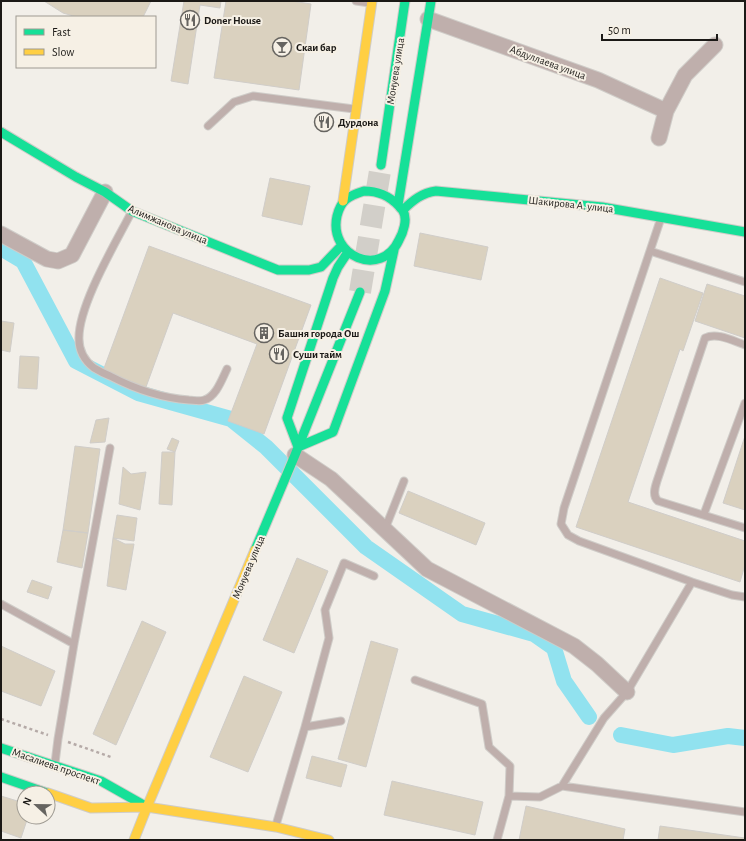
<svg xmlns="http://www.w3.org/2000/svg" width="746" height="841" font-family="'Alegreya Sans',sans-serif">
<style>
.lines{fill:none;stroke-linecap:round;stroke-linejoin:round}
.canal{stroke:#91e2ef;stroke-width:16}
.building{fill:#dad1bf;stroke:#d0cdc9}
.primary-tunnel{stroke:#d2cfc9;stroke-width:22;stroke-dasharray:22 11;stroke-linecap:butt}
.lane-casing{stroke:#cfccc8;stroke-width:9}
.street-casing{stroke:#cfccc8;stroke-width:17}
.fast-casing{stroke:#cfccc8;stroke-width:11}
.slow-casing{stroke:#cfccc8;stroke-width:11}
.path{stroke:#b5aaa7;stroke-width:2.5;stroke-dasharray:3 3;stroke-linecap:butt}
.lane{stroke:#bfafac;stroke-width:7}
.street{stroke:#bfafac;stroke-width:15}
.fast{stroke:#16e098;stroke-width:9}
.slow{stroke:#ffcf43;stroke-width:9}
.labels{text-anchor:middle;stroke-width:4;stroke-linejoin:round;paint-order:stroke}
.poi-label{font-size:11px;font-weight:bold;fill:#1b1916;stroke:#f6f0e5;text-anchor:start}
.street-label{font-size:11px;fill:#1b1916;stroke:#f6f0e5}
</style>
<rect width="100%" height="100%" fill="#f2efe9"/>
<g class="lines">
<path class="canal" d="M1 248 23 261 76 361 138 393 231 419 266 447 366 547 462 614 534 634 554 648 564 681 589 717
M621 735 673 745 728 736 745 738"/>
</g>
<path class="building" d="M44 1H151L143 17H77L63 13Z
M184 1H221L220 8 200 5 188 84 171 81Z
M226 1H292L311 4 299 90 214 78Z
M270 178 310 186 302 225 262 216Z
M420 233 488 247 481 280 414 266Z
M149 246 311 305 264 434 228 421 257 344 173 313 146 387 103 371Z
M660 278 703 293 683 351 680 349 628 502 745 541V565L740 582 576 527Z
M707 284 745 296V338L695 321Z
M1 321 14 323 10 352 1 350Z
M20 356 39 357 37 389 18 388Z
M109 418 105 442 90 443 96 420Z
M745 436V510L723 503Z
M172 438 179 441 175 452 167 449Z
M75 446 100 449 88 533 63 530Z
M162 452H175L172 505 159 504Z
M123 467 131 474 146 472 140 510 119 504Z
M408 491 485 523 476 545 399 513Z
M117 515 137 518 134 541 113 538Z
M63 530 88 533 82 568 57 562Z
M113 538 125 544H134L126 590 107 586Z
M297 558 328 571 294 653 263 640Z
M32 580 52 587 48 599 27 592Z
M142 621 166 632 116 745 93 734Z
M371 641 398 649 366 767 338 759Z
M1 646 55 671 41 706 1 691Z
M244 676 282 692 248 772 210 757Z
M312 756 347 765 341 787 306 778Z
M392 781 483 802 475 835 384 815Z
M1 796 24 803V817H28L21 838 1 831Z
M526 806 625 829 623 840H519Z
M660 826 745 838V840H658Z"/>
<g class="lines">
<path class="primary-tunnel" d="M360 292 381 165"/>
<defs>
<path id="lane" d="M356 1 370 3
M208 126 234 102 253 96 354 109
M131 213C115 244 78 306 79 339 79 351 85 361 94 368 99 371 105 374 110 376 135 389 161 398 189 400 193 400 200 402 204 400 216 397 222 379 227 369
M661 218 564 508 561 524 568 535 579 541 692 582
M650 251 745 282
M745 345C733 341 717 332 705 338L657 481C655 487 652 496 658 501L745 528
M704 514 745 403
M385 529 404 481
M1 604 74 644
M415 680 482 704 489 747 510 766 509 796 540 797 562 786 745 812
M305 727 341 721
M55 763 58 739 74 644 110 448
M562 786 604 718 627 692 692 582 732 595 745 597
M276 825 305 727 329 638 325 610 344 563 374 576
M497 840 509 796"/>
<path id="street" d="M428 19 598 80 666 111
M659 138 666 111 685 75 715 45
M1 234 47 259 58 261 72 255 105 192
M295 455 331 479 427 569 574 646 597 664 627 692"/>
<path id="fast" d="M1 132 76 177 105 192 132 211 278 270H309L321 267 342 245
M381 165 405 1
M364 191C379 191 389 196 399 206 400 208 402 209 403 211 408 219 403 233 399 240 381 279 328 256 337 216 341 200 348 196 364 191Z
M398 205 431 1
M403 210C413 200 422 193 436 191L602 207 745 232
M298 447 333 432 385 291 394 250
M298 447 287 418 333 278 338 267 348 252
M255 550 295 455 360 292
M1 748 101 781 147 807
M1 777 47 793"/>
<path id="slow" d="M343 201 372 1
M48 793 91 808 147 807 276 827 329 840
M147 807 255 550
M134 840 147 807"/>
</defs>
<use href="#lane" class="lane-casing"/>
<use href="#street" class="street-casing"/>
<use href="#fast" class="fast-casing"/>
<use href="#slow" class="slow-casing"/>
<path class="path" d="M1 719 48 735
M68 742 111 757"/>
<use href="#lane" class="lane"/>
<use href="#street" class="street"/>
<use href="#fast" class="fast"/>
<use href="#slow" class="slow"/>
</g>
<defs>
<symbol id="restaurant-ring" viewBox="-11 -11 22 22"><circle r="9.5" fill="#f6f0e5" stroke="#666460" stroke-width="1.5"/><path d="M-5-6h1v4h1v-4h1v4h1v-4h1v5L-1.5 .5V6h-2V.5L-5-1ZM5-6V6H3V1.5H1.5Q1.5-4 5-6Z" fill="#666460"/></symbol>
<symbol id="bar-ring" viewBox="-11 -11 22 22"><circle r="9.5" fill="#f6f0e5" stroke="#666460" stroke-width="1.5"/><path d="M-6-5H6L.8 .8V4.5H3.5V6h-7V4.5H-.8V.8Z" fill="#666460"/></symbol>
<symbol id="building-ring" viewBox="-11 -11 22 22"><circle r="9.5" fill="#f6f0e5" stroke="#666460" stroke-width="1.5"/><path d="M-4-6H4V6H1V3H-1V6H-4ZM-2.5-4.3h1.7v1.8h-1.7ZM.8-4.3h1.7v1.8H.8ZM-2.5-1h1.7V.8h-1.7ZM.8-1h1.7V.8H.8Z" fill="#666460"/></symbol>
</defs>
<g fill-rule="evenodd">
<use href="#restaurant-ring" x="179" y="9" width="22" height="22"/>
<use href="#bar-ring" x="271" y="36" width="22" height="22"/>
<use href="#restaurant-ring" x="313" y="111" width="22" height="22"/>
<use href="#building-ring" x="253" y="322" width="22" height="22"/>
<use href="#restaurant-ring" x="268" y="343" width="22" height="22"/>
</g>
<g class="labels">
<g class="poi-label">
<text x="204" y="24">Doner House</text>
<text x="296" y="51">Скаи бар</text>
<text x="338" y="126">Дурдона</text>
<text x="278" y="337">Башня города Ош</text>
<text x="293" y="358">Суши тайм</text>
</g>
<g class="street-label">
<text transform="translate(548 62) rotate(20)" y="4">Абдуллаева улица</text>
<text transform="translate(395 71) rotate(-81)" y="4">Монуева улица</text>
<text transform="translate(571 204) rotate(6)" y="4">Шакирова А. улица</text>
<text transform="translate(168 224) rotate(23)" y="4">Алимжанова улица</text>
<text transform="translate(248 567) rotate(-67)" y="4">Монуева улица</text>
<text transform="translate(56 766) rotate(19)" y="4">Масалиева проспект</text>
</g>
</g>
<rect width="746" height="841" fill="none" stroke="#1b1916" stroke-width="4"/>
<rect x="16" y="16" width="140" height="52" fill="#f6f0e5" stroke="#9e9a92"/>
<rect x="24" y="29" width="20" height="6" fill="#16e098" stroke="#9e9a92"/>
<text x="52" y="36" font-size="12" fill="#1b1916">Fast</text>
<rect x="24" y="49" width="20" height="6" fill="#ffcf43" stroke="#9e9a92"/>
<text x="52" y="56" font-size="12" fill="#1b1916">Slow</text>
<g transform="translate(36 805) rotate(292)"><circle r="19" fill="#f6f0e5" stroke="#9e9a92"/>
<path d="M0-3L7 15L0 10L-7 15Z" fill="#666460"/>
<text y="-6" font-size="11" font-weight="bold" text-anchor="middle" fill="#1b1916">N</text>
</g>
<path d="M602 34v6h115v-6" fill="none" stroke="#1b1916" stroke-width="2"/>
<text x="608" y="34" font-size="12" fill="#1b1916" stroke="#f6f0e5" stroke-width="3" paint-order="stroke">50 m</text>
</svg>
